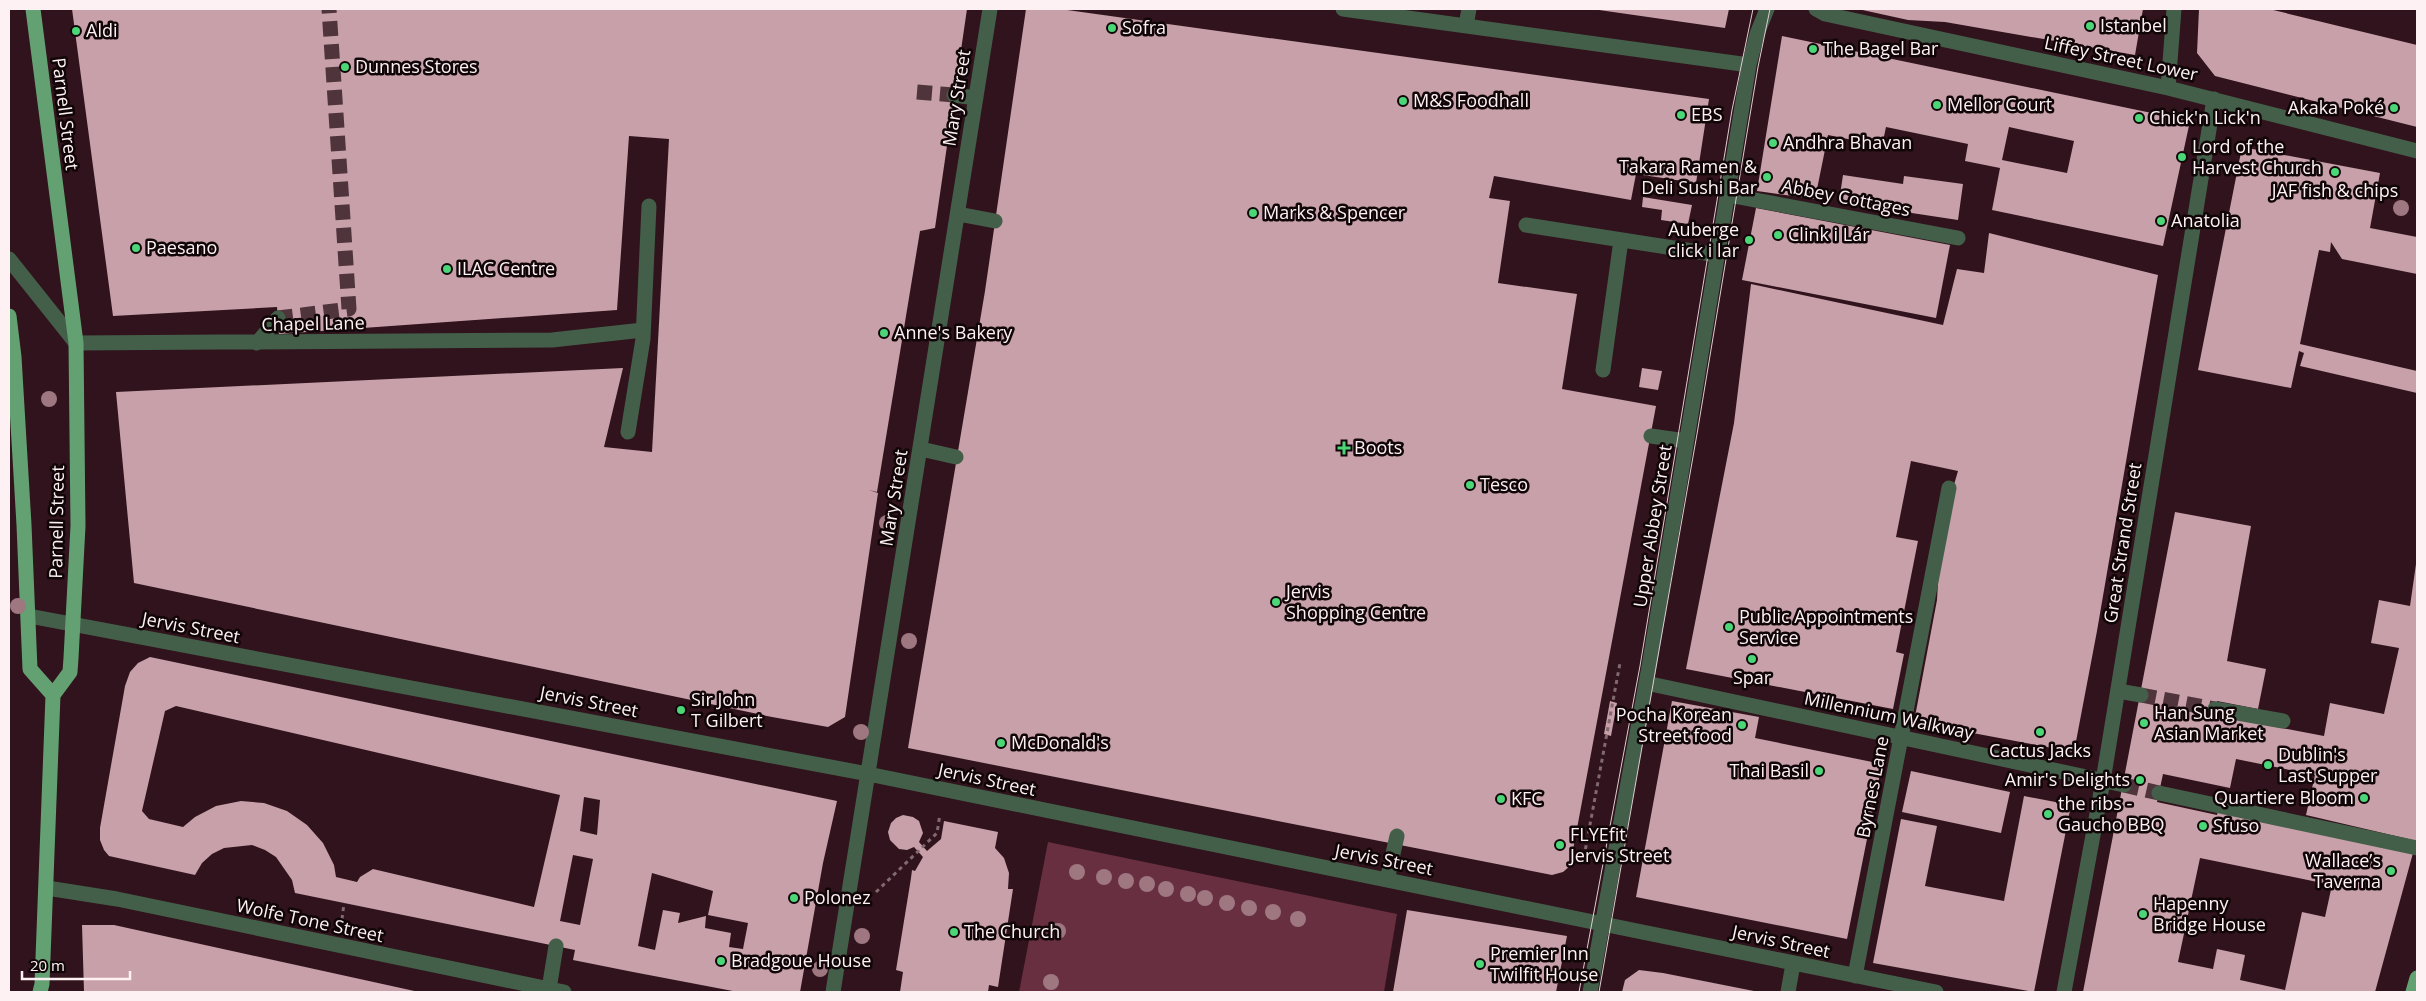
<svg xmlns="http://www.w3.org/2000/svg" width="2426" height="1001" font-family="'Open Sans',sans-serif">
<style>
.green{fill:#682f41}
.building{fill:#c7a0a9;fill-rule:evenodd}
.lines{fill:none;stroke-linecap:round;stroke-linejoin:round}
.minor-tunnel{stroke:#4f343c;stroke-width:15;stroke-dasharray:15 8;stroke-linecap:butt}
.path{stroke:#806970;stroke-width:3;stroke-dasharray:4 4;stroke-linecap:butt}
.minor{stroke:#435f49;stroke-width:15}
.major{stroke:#64a172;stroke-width:15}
.tram{stroke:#deced2;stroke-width:1}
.tree{fill:#9e7781}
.poi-dot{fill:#4bd677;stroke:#100507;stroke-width:2}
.labels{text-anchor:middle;stroke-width:5;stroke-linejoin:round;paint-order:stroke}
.poi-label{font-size:18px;fill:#fef1f4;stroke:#100507;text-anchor:start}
.street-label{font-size:18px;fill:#fef1f4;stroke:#100507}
</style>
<rect width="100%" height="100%" fill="#30131c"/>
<path class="green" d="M1048 842 1397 914 1384 992H1019Z"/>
<path class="building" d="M72 9H967L935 228 920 231 877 492 869 490 878 493 845 717 828 727 772 717 134 583 116 392 623 368 604 447 652 452 669 139 629 136 617 310 279 334 277 307 113 316Z
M1026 9H1060L1709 99 1696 183 1636 174 1631 200 1494 176 1489 198 1510 201 1498 283 1577 294 1562 389 1656 406 1570 866 1563 872 1552 875 908 748 985 291Z
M1592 9H1729L1725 28Z
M1858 9H2143L2135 55 1945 22 1908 20Z
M2199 9H2269L2417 45V127L2215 76 2197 53Z
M1782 36 2190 121 2163 246 1992 210 2000 168 1965 161 1968 144 1886 127 1882 146 1828 135 1815 199 1757 191ZM2009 127 2074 141 2067 173 2002 160Z
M2242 147 2380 173 2370 228 2417 237V274L2342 259 2331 242 2330 252 2319 250 2300 344 2417 371V393L2300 366 2304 353 2299 351 2291 388 2198 370Z
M1843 175 1903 184 1904 176 1963 184 1958 220 1839 202Z
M1643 197 1692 205 1688 224 1661 220 1662 210 1642 207Z
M1756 208 1950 245 1936 318 1742 280Z
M1989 233 2158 275 2097 631 2074 752 1914 722 1937 600 1941 529 1958 471 1911 461 1896 537 1918 541 1896 652 1904 654 1893 709 1686 669 1734 423 1751 284 1943 325 1957 269 1984 273Z
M1642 368 1662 371 1658 390 1639 387Z
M2175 512 2251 526 2227 661 2266 669 2258 709 2217 701 2214 715 2324 736 2330 703 2384 714 2399 648 2371 643 2379 600 2410 606 2417 557V841L2306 815 2315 775 2236 759 2230 788 2163 774 2157 802 2217 815 2218 811 2413 853 2375 992H2083ZM2200 858 2332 885 2325 917 2302 912 2285 990 2240 980 2245 955 2217 949 2213 969 2178 962Z
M150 657 837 801 823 863 800 992H738L633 972 573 960 575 950 295 893 292 880 276 857 265 850 252 845 224 848 212 854 202 863 195 875 109 856 104 850 100 840V828L125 686 130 672 138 663ZM176 706 560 795 534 907 373 869 360 877 357 882 336 877 334 865 323 843 307 825 287 811 264 803 241 801 216 806 195 817 183 827 149 819 142 811 165 711ZM584 797 600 800 597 835 580 831ZM573 855 593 859 580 925 560 921ZM652 873 713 891 708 915 748 923 743 949 729 947 731 933 705 928 706 916 678 923 680 913 663 910 655 950 638 946Z
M1610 701 1617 703 1611 736 1604 734Z
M1672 701 1759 717 1755 738 1882 764 1847 939 1636 897Z
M1911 771 2010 792 2001 833 1902 812Z
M2024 796 2071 805 2034 992 1873 963 1901 819 1937 826 1925 886 2004 901Z
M903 815 913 817 919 821 923 833 919 842 927 851 941 839 944 821 998 832 995 848 1004 858 1009 873 1008 889H1013L998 987 989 985 988 992H900L903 972 896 970 911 878 912 870 915 871 923 857 914 847 907 850 899 849 890 840 888 832 891 823 896 818Z
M1407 910 1567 936 1556 992H1393Z
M82 925H114L419 992H84Z
M1639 970 1663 973 1759 992H1622L1625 980Z"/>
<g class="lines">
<path class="minor-tunnel" d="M917 92 954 95
M278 318 349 309 329 9
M2141 695 2215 709
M2124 785 2159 793"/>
<path class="path" d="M1584 857 1620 663
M876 892 937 833 940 814
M342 919 344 903"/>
<path class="minor" d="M1343 9 1749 65
M1816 9 1825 14 2168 88 2417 151
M1466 25 1469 9
M2168 88 2174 9
M954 95 976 98
M1728 195 1958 238
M958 214 995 221
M1526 225 1718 255
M9 259 76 343 552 340 643 330
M257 343 278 318
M1603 370 1621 240
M628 432 643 339 649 206
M1651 436 1686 441
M921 449 956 457
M29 616 868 774 1936 992
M1646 683 2124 785
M2118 691 2141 695
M2215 709 2283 721
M2159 793 2417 848
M1387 880 1397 836
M47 888 117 899 564 992
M1855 976 1949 488
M549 989 556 946
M833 992 990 9
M1590 992 1649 667 1749 65 1757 34 1767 9
M1788 992 1793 964
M2064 992 2103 781 2214 99"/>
<path class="major" d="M33 9 76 343 78 526 71 658 70 672 53 695 42 984 40 992
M9 316 14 357 24 525 30 669 53 695
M2413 992 2417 978"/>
<path class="tram" d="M1579 992 1640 666 1732 110 1753 9
M1599 992 1697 434 1758 67 1770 9"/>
</g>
<g class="tree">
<circle cx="2401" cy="208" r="8"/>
<circle cx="49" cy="399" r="8"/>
<circle cx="887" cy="523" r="8"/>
<circle cx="18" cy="606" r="8"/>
<circle cx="909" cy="641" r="8"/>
<circle cx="861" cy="732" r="8"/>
<circle cx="1077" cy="872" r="8"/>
<circle cx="1104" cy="877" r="8"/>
<circle cx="1126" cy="881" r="8"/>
<circle cx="1147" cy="884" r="8"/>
<circle cx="1166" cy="889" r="8"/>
<circle cx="1188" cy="894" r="8"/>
<circle cx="1205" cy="898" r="8"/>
<circle cx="1227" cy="903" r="8"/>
<circle cx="1249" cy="908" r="8"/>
<circle cx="1273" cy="912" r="8"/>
<circle cx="1298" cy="919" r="8"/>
<circle cx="1058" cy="931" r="8"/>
<circle cx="862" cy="936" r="8"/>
<circle cx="820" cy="969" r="8"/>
<circle cx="1051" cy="982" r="8"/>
</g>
<g class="poi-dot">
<circle cx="2090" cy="26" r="5"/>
<circle cx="1112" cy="28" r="5"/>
<circle cx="76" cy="31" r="5"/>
<circle cx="1813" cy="49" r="5"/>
<circle cx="345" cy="67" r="5"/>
<circle cx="1403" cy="101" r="5"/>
<circle cx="1937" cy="105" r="5"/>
<circle cx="2394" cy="108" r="5"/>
<circle cx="1681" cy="115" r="5"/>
<circle cx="2139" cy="118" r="5"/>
<circle cx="1773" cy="143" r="5"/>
<circle cx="2182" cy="157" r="5"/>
<circle cx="2335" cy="172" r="5"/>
<circle cx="1767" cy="177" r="5"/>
<circle cx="1253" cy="213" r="5"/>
<circle cx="2161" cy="221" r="5"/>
<circle cx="1778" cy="235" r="5"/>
<circle cx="1749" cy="240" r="5"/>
<circle cx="136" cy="248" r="5"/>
<circle cx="447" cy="269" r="5"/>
<circle cx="884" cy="333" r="5"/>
<path d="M1341.5 440.5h5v5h5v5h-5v5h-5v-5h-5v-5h5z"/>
<circle cx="1470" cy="485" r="5"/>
<circle cx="1276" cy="602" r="5"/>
<circle cx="1729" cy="627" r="5"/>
<circle cx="1752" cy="659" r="5"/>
<circle cx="681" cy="710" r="5"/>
<circle cx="2144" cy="723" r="5"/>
<circle cx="1742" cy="725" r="5"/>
<circle cx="2040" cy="732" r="5"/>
<circle cx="1001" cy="743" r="5"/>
<circle cx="2268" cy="765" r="5"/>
<circle cx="1819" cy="771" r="5"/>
<circle cx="2140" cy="780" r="5"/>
<circle cx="2364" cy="798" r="5"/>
<circle cx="1501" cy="799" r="5"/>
<circle cx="2048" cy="814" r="5"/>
<circle cx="2203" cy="826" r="5"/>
<circle cx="1560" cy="845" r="5"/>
<circle cx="2391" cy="871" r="5"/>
<circle cx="794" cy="898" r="5"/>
<circle cx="2143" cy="914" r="5"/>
<circle cx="954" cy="932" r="5"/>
<circle cx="721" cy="961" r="5"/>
<circle cx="1480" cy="964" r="5"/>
</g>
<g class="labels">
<g class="poi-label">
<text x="2100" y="32">Istanbel</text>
<text x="1122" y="34">Sofra</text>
<text x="86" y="37">Aldi</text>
<text x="1823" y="55">The Bagel Bar</text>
<text x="355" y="73">Dunnes Stores</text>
<text x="1413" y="107">M&amp;S Foodhall</text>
<text x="1947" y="111">Mellor Court</text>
<text x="2384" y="114" text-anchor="end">Akaka Poké</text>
<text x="1691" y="121">EBS</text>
<text x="2149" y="124">Chick'n Lick'n</text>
<text x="1783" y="149">Andhra Bhavan</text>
<text x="2192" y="153">Lord of the<tspan x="2192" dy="21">Harvest Church</tspan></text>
<text x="1757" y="173" text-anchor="end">Takara Ramen &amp;<tspan x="1757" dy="21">Deli Sushi Bar</tspan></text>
<text x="2335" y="197" text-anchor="middle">JAF fish &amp; chips</text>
<text x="1263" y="219">Marks &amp; Spencer</text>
<text x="2171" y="227">Anatolia</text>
<text x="1739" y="236" text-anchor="end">Auberge<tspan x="1739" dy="21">click i lar</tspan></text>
<text x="1788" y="241">Clink i Lár</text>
<text x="146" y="254">Paesano</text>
<text x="457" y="275">ILAC Centre</text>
<text x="894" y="339">Anne's Bakery</text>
<text x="1354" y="454">Boots</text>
<text x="1480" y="491">Tesco</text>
<text x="1286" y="598">Jervis<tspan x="1286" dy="21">Shopping Centre</tspan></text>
<text x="1739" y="623">Public Appointments<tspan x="1739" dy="21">Service</tspan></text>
<text x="1752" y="684" text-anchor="middle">Spar</text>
<text x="691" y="706">Sir John<tspan x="691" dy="21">T Gilbert</tspan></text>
<text x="2154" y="719">Han Sung<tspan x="2154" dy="21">Asian Market</tspan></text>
<text x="1732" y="721" text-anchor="end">Pocha Korean<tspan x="1732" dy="21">Street food</tspan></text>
<text x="1011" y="749">McDonald's</text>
<text x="2040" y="757" text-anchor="middle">Cactus Jacks</text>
<text x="2278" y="761">Dublin's<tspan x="2278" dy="21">Last Supper</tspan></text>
<text x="1809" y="777" text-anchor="end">Thai Basil</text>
<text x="2130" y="786" text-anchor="end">Amir's Delights</text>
<text x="2354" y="804" text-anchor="end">Quartiere Bloom</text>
<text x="1511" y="805">KFC</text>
<text x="2058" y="810">the ribs -<tspan x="2058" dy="21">Gaucho BBQ</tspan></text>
<text x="2213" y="832">Sfuso</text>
<text x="1570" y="841">FLYEfit<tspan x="1570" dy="21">Jervis Street</tspan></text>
<text x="2381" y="867" text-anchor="end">Wallace’s<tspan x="2381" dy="21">Taverna</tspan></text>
<text x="804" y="904">Polonez</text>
<text x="2153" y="910">Hapenny<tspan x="2153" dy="21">Bridge House</tspan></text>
<text x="964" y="938">The Church</text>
<text x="1490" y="960">Premier Inn<tspan x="1490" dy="21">Twilfit House</tspan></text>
<text x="731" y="967">Bradgoue House</text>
</g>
<g class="street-label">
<text transform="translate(2121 59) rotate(12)" y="6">Liffey Street Lower</text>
<text transform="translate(957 98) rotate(-81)" y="6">Mary Street</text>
<text transform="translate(65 114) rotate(83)" y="6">Parnell Street</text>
<text transform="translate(1846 198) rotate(11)" y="6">Abbey Cottages</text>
<text transform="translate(313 324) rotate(-1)" y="6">Chapel Lane</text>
<text transform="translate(894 498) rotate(-81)" y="6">Mary Street</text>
<text transform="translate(57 522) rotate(-89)" y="6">Parnell Street</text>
<text transform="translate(1653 526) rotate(-81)" y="6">Upper Abbey Street</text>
<text transform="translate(2123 543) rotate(-81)" y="6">Great Strand Street</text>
<text transform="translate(191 628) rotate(11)" y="6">Jervis Street</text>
<text transform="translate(589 702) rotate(11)" y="6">Jervis Street</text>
<text transform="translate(1889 716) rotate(12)" y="6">Millennium Walkway</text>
<text transform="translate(987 780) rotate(12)" y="6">Jervis Street</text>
<text transform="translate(1873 787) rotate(-79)" y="6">Byrnes Lane</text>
<text transform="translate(1384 860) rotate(11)" y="6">Jervis Street</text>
<text transform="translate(310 921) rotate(12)" y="6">Wolfe Tone Street</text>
<text transform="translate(1781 942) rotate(12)" y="6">Jervis Street</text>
</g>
</g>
<rect width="2426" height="1001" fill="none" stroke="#fef1f4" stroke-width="20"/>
<path d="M22 971v8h108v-8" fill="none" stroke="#fef1f4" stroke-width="2.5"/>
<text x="30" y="971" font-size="15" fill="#fef1f4" stroke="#100507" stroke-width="4" paint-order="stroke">20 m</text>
</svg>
